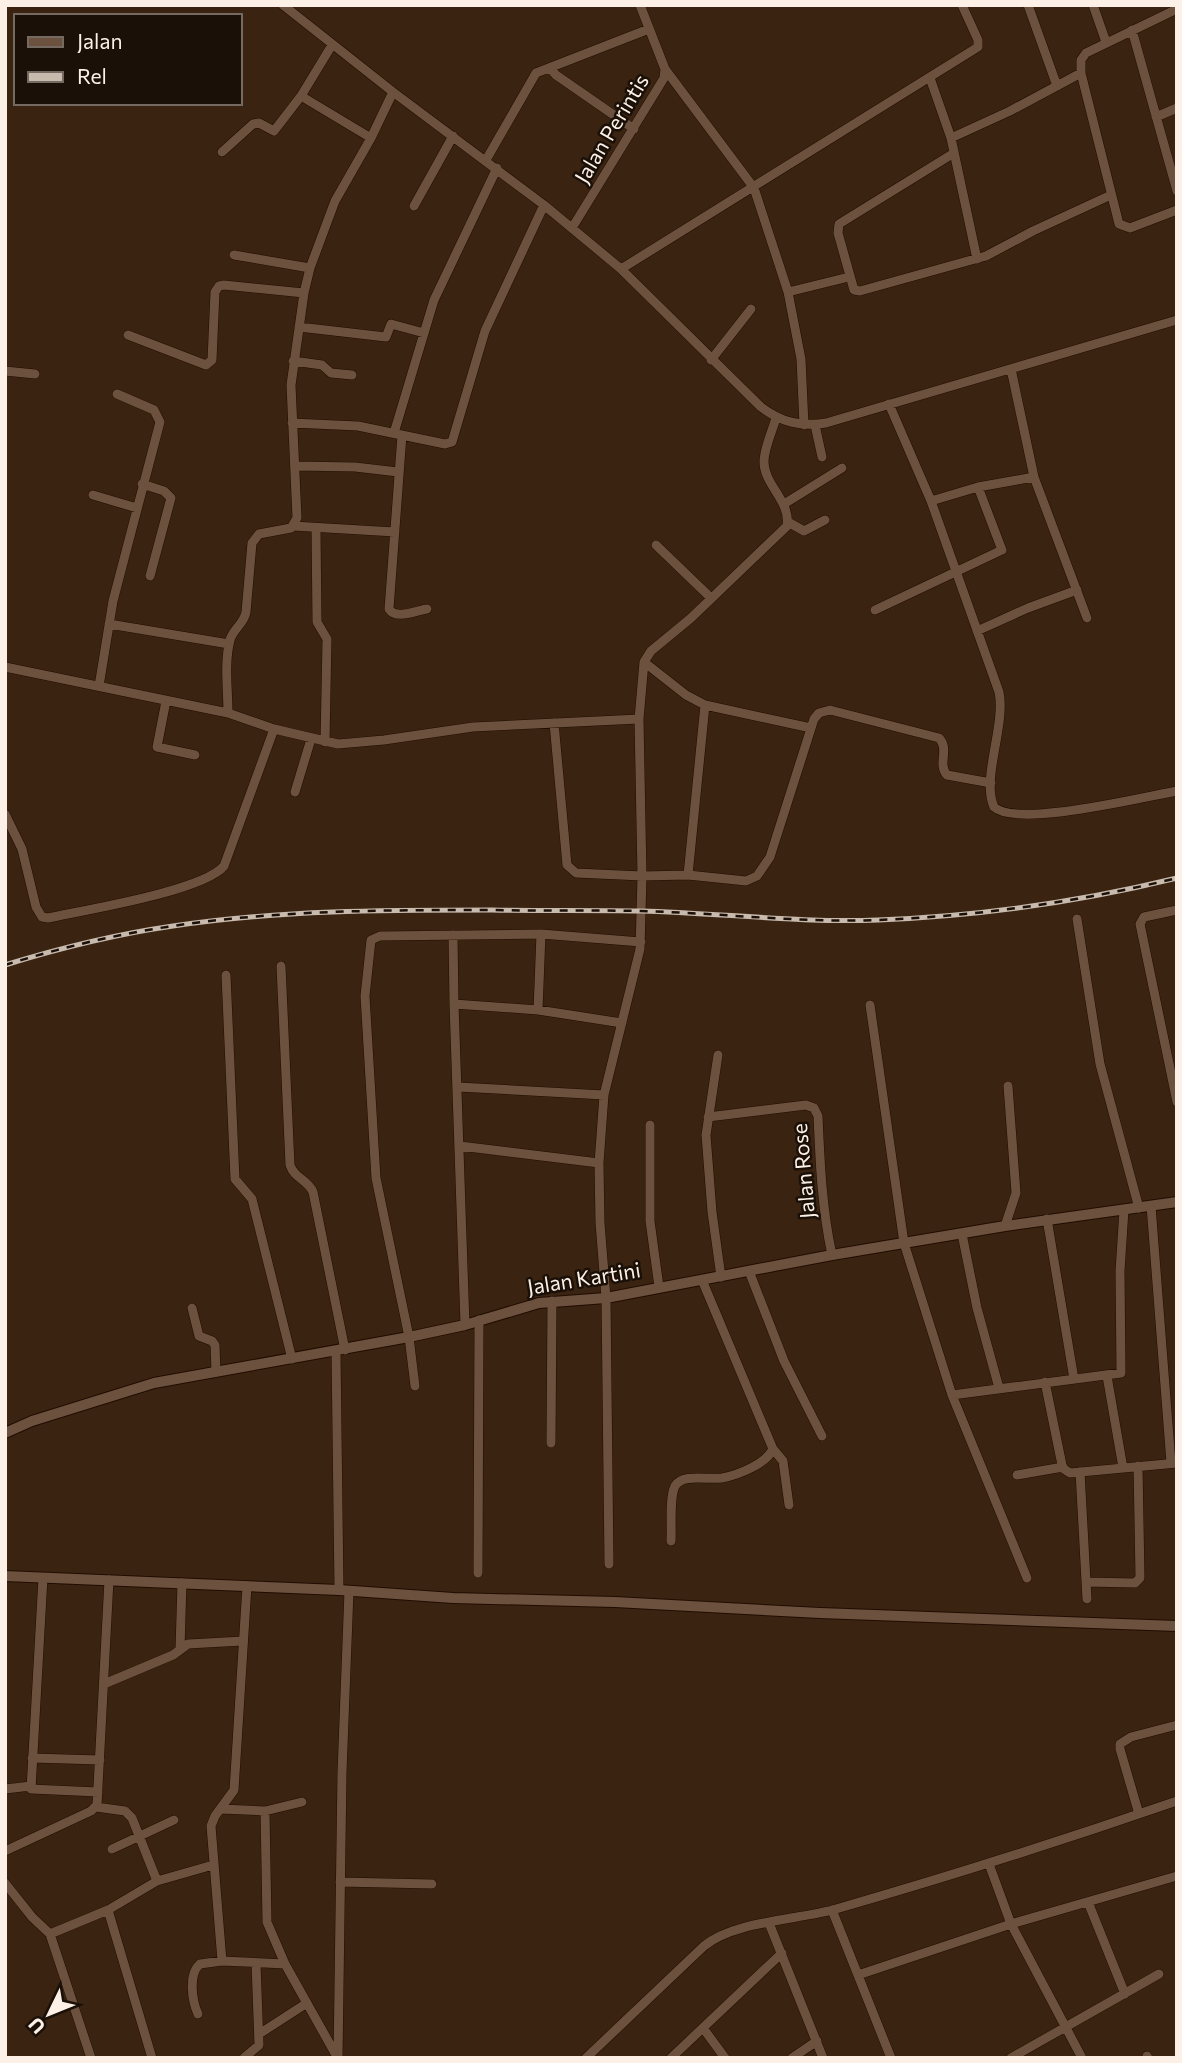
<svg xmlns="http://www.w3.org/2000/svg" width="1182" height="2063" font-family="Commissioner,sans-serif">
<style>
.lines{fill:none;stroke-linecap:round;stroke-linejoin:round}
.minor-casing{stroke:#210c00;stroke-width:10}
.tertiary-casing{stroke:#210c00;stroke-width:12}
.minor{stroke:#6b513e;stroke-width:9}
.tertiary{stroke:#6b513e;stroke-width:10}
.rail-casing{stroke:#c9baae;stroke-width:5}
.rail{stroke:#1a1008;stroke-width:2.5;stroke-dasharray:8;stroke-linecap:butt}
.labels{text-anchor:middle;stroke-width:5;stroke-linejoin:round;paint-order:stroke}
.street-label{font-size:21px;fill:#fdf1e7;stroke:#1a1008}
</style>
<rect width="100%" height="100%" fill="#3a2411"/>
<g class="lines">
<defs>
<path id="minor" d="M283 5 393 92 544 205 621 269 761 407C781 422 800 427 826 423L1177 320
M1028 5 1057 86
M1093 5 1106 42
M1177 9 1086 53 1081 60V73L1119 224 1130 228 1177 210
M1132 30 1177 191
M550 68 556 75 634 129
M665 69 754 188 788 292 801 359 804 425
M930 78 951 138 977 259
M301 96 371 138
M1156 117 1177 108
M951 138 1010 111 1081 73
M222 152 253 124 259 123 274 131 301 96 332 45
M954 153 839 224 838 233 854 290 860 291 986 256 1033 231 1111 195
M486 160 536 73 649 29
M414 206 453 136
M572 228 664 78 665 69 640 5
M234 255 310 268
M621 269 978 47V40L962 5
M788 292 849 277
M299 327 386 337 391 324 424 333
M128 335 206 365 212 360 215 292 219 286 224 285 304 293
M711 360 751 309
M293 361 322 365 331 373 352 375
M1011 369 1034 477 1087 618
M5 371 35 374
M889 404 931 501 999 692C1006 725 981 779 994 807 1017 828 1143 797 1177 791
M292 423 358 426 445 444 452 442 485 331 544 205
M815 425 822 457
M394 433 434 300 497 168
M402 435 389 609C396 620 415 611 427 609
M296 466 355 467 398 472
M142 484 164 491 171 498 150 576
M93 495 137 508
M931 501 978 487 1034 477
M784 504 842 468
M788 522 804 531 825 520
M293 526 395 532
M316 528 317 622 327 639 325 742
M656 545 711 598
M875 610 1002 550 978 487
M109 624 229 644
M977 631 1028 608 1077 590
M644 662 686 695 705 705 811 728
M5 667 228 713 274 729 338 744 384 740 473 727 639 719
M99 686 113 601 160 422 154 410 117 394
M166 701 157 747 195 755
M228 713C228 690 224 663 230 640 233 629 244 624 246 612L252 543 259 534 291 528 297 518 291 385 304 293 310 268 335 201 371 138 393 92
M554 723 567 865 576 873 642 876 688 875 746 881 757 876 770 857 814 719 819 713 830 710 939 738C950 749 937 764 947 775L991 783
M295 792 311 739
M5 814 22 849 36 907 42 917 48 918C85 910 203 891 224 866L274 729
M688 875 705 705
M1177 910 1144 917 1140 924 1177 1102
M1077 919 1100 1064 1139 1208
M453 935 454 1004
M281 966 290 1165C294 1178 308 1180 313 1192L345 1350
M226 975 235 1179 252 1199 292 1359
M870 1005 904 1243 952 1395 1027 1578
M538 1010 541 934
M718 1055 706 1135 712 1212 721 1277
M458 1087 604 1095
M708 1117 806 1105 814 1108 818 1116C820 1163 822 1209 832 1255
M650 1125V1221L659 1287
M460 1146 599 1163
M1151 1206 1171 1463
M1047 1219 1074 1379
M1005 1226 1016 1193 1008 1086
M962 1234 977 1308 999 1388
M749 1271 784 1361 822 1436
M192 1308 199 1336 212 1341 215 1345 216 1372
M465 1325 454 1004 538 1010 622 1023
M336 1351 339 1590
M1107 1376 1123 1468
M1045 1382 1062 1465 1064 1469 1070 1473 1177 1463
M415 1386 409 1337 376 1178 365 996 371 940 380 936 541 934 641 942
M952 1395 1121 1373 1120 1271 1124 1210
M551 1443 552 1301
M773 1449 783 1461 789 1505
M1080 1472 1087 1599
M1017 1475 1063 1467
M671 1541C672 1527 669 1498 675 1486 682 1473 709 1480 722 1478 738 1475 766 1464 773 1449L702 1280
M609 1564 606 1298 600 1223 599 1163 604 1095 640 949 642 876 639 719 644 662 651 651 691 618 787 526C791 501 764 485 764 462 764 448 772 432 776 418
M478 1573 479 1320
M43 1578 31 1789 98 1792
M1086 1582 1135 1583 1140 1578 1138 1466
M180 1649 182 1583
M104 1684 173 1655 188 1644 243 1641
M32 1758 100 1760
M5 1789 31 1786
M96 1807 125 1811 132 1818 157 1881
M221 1809 265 1811 302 1802
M265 1811 267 1922 285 1964 336 2055
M1139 1814 1120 1749V1744L1131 1737 1177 1725
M112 1849 174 1820
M5 1851 91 1811 97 1805 109 1580
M989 1864 1011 1924 1082 2058
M340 1882 432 1884
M5 1883 32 1917 50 1934 91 2058
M1088 1902 1125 1994
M108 1910 152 2058
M832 1910 891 2058
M769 1923 823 2058
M50 1934 108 1910 157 1881 213 1865
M222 1961 211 1826 215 1816 234 1790 247 1586
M858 1975 1011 1924 1177 1876
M198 2014C192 2001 188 1974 200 1964L222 1961 285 1964
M703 2028 725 2058
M259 2034 307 2003
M1147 2056 1148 2058
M244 2058 259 2045 256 1963
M338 2058 342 1772 349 1591
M586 2058 704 1946C734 1921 798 1920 836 1909 951 1876 1064 1840 1177 1801
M671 2058 782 1953
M792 2058 817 2041
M1011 2058 1159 1974"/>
<path id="tertiary" d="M5 1433 32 1421 154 1383 409 1337 465 1325 539 1303 606 1298 832 1255 1005 1226 1177 1202
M5 1576 339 1590 453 1598 615 1602 820 1613 1177 1626"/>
</defs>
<use href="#minor" class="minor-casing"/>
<use href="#tertiary" class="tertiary-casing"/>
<use href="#minor" class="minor"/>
<use href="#tertiary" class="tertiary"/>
<defs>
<path id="rail" d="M5 965C60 948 117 934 173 926 278 910 386 910 492 910 542 911 591 910 641 911 720 913 799 923 878 920 978 916 1079 902 1177 878"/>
</defs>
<use href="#rail" class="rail-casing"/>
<use href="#rail" class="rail"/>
</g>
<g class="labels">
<g class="street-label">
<text transform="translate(612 129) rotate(-59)" y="7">Jalan Perintis</text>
<text transform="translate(804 1171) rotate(-95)" y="7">Jalan Rose</text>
<text transform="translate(584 1279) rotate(-9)" y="7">Jalan Kartini</text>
</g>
</g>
<rect width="1182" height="2063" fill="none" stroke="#fdf1e7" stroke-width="14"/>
<rect x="14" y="14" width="228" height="91" fill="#1a1008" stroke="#756a61" stroke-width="2"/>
<rect x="28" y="37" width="35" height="10" fill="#6b513e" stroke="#756a61" stroke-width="2"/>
<text x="77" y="49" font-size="21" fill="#fdf1e7">Jalan</text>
<rect x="28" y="72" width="35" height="10" fill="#c9baae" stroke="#756a61" stroke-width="2"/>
<text x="77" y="84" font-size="21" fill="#fdf1e7">Rel</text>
<g transform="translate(49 2014) rotate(227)" stroke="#1a1008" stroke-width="5" paint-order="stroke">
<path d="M0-5L12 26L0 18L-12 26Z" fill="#fdf1e7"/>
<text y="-10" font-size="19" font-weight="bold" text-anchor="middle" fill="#fdf1e7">U</text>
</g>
</svg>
